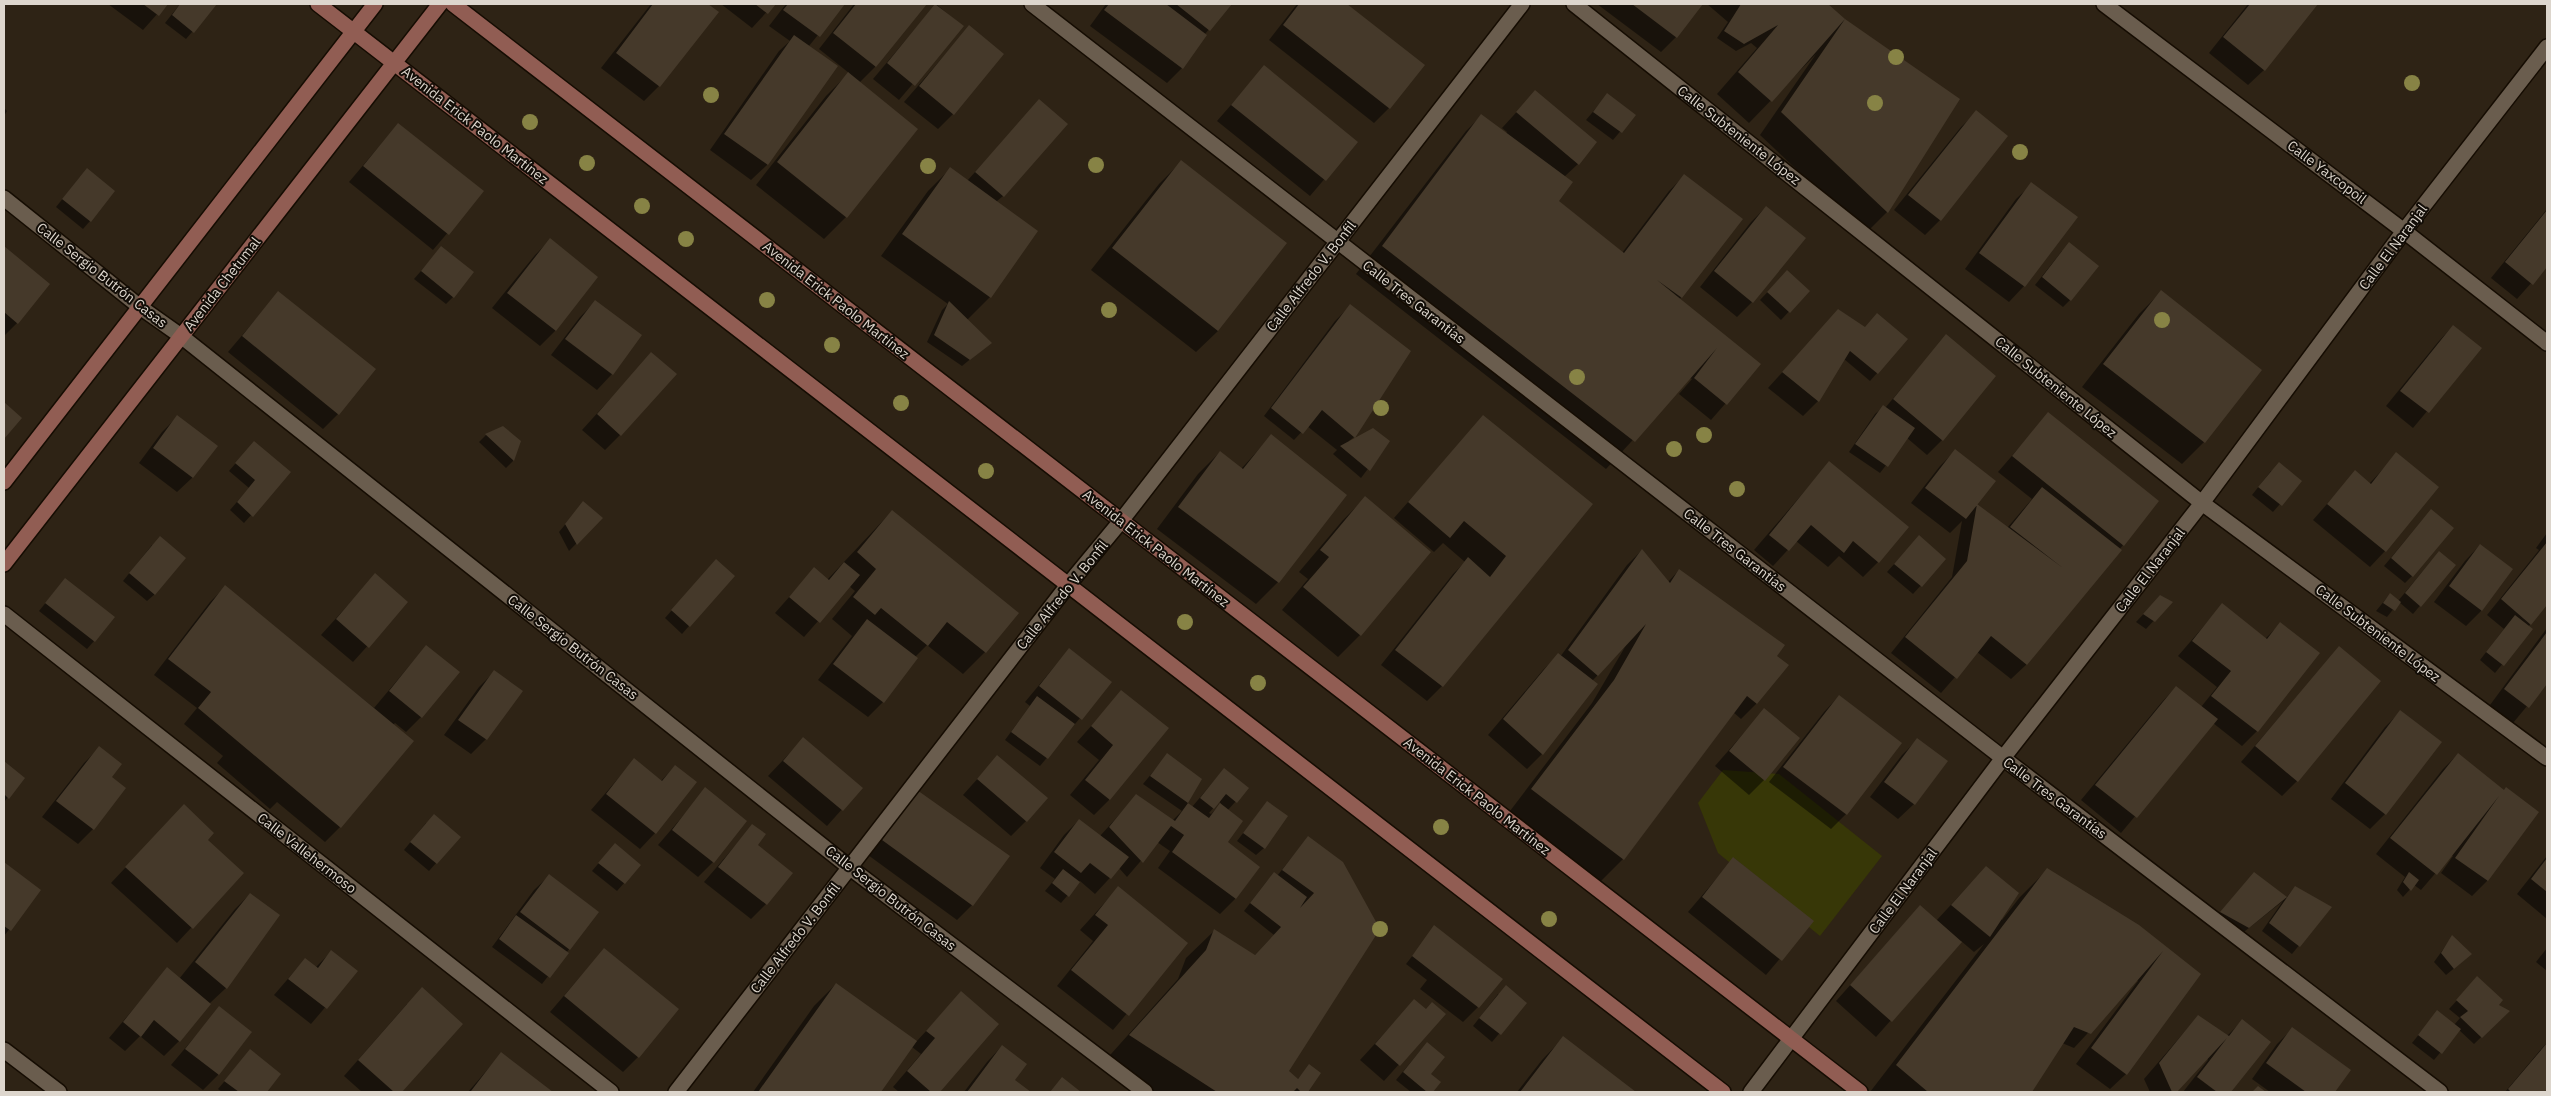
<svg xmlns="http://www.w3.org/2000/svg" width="2551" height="1096" font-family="'IBM Plex Sans',sans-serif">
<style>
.green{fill:#373707}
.shadow{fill:#0007;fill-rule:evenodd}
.building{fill:#45392a}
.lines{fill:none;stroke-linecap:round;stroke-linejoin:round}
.minor-casing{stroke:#150c02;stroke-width:18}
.secondary-casing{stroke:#150c02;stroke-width:18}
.minor{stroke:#6a5d4e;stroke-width:15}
.secondary{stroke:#915d53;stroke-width:15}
.tree{fill:#878345}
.labels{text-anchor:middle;stroke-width:4;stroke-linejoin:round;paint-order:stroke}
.street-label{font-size:14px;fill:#ddd6cd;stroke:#120d07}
</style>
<rect width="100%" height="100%" fill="#2e2315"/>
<path class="green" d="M1723 770 1779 774 1882 856 1820 936 1718 853 1698 803Z"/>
<path class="shadow" d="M108 4H166L143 30Z
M180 4H216L186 39 165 23Z
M651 4H706L717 12 659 86 644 101 601 68Z
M721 4H774L752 28Z
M786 4H843L809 46 836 66 767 165 751 180 710 150 779 51 790 41 769 26Z
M854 4H925L875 67 859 83 917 129 846 217 824 239 756 185 826 96 849 73 819 49Z
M936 4 962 26 899 100 873 79Z
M1106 4H1230L1205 34 1182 68 1167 83 1090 26Z
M1297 4H1345L1423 65 1389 108 1374 123 1269 40Z
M1597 4H1702L1676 37 1661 52Z
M1707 4H1826L1845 20 1887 212 1865 234 1760 135 1816 54 1749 123 1717 94 1757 48 1751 43 1736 51 1717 38 1728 22Z
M2248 4H2316L2264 70 2248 85 2209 53Z
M969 27 953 114 938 129 904 102Z
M1264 67 1356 142 1310 196 1217 121Z
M1535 92 1578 164 1564 177 1558 201 1622 253 1669 191 1684 176 1741 219 1679 300 1759 365 1711 420 1679 394 1692 379 1690 378 1606 469 1356 274 1466 131 1481 116 1506 134 1507 132 1502 128Z
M1607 95 1634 115 1613 140 1586 120Z
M1039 101 1003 196 996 202 990 297 967 320 990 343 962 366 927 342 942 310 948 304 881 256 928 191 950 169 967 181Z
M4 108 7 111 4 116Z
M1977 112 1940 220 1925 235 1894 210 1961 127Z
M398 124 483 191 433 250 349 182Z
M1181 162 1218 331 1196 352 1091 270 1159 184Z
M80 177 90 221 83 229 56 207Z
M2032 184 2024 286 2009 302 1965 269 2016 199Z
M1766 207 1752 302 1737 317 1700 287 1751 222Z
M2547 209V265L2517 299 2491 278Z
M550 240 597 277 555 331 540 346 492 308 535 255Z
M4 248 17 323 4 336Z
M441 248 453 297 446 304 414 279Z
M2062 251 2070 300 2063 307 2035 285Z
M1780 279 1808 291 1781 320 1760 300Z
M279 292 338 414 323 429 228 352Z
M2161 292 2204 442 2182 464 2082 387 2139 314Z
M595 302 640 335 612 374 597 390 551 355 580 317Z
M1350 306 1354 437 1349 441H1389L1361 478 1333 454 1337 450 1307 426 1294 440 1264 416 1335 321Z
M1839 310 1865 329 1907 339 1870 381 1844 359 1818 401 1803 416 1768 388Z
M2453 326 2480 348 2413 428 2386 406 2438 342Z
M1946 336 1942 440 1927 455 1907 438 1880 473 1849 452 1875 414 1883 407 1885 408Z
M651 354 620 435 605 450 582 430Z
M2048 414 2123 545 2027 664 2011 679 1977 652 1941 693 1891 653 1952 577 1962 521 1950 533 1911 503 1940 466 1955 451 1975 505 2007 528 2032 499 1998 472Z
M177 417 193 477 177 492 139 463 162 432Z
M1483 417 1591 505 1442 686 1427 701 1381 665 1453 574 1465 562 1443 543 1434 552 1394 518Z
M486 435 520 441 513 461 506 468 479 442Z
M1271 436 1318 529 1278 582 1256 604 1157 529 1198 474 1220 452 1241 469Z
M247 450 289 472 244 523 230 510 249 488 229 471Z
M2397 454 2385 551 2370 567 2313 520 2355 472 2369 484Z
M1829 463 1878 562 1863 577 1839 556 1828 567 1796 541 1773 566 1754 550Z
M2271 471 2300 481 2273 512 2252 495Z
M1365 498 1360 635 1338 657 1282 610 1308 579 1299 572 1343 520Z
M583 503 601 518 569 551 559 532Z
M892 511 1017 613 985 652 963 674 927 645 915 657 883 702 868 717 818 680 852 636 832 619 855 591 849 586 804 637 775 613 814 569 827 580Z
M2424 518 2412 576 2405 583 2384 566Z
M2547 533V603L2528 627 2531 629 2495 673 2480 660 2504 629 2487 615 2539 550 2536 548Z
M1912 544 1945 559 1913 594 1887 572Z
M152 545 155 594 147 601 123 581Z
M2480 545 2511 569 2481 611 2466 626 2434 602 2465 561Z
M1642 550 1668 582 1679 570 1772 660 1757 703 1741 719 1733 712 1623 859 1601 881 1510 811 1592 703 1625 647 1592 681 1542 754 1527 769 1488 735 1543 670 1558 655 1560 657 1627 565Z
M2432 560 2454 565 2413 614 2399 602 2387 617 2376 611 2390 594 2398 601Z
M709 568 689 626 682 634 665 618Z
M375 575 407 602 353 662 321 635Z
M65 579 94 641 87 649 39 611Z
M225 587 374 708 426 646 421 717 406 732 395 723 393 725 340 827 325 842 277 802 270 809 217 763 223 756 184 724 197 708 154 675 210 602Z
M2171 602 2146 629 2136 622 2153 604Z
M2222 605 2265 639 2280 624 2257 731 2242 746 2213 723 2121 833 2081 800 2161 703 2176 687 2201 707 2217 687 2178 656Z
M2547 628V682L2513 723 2490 705Z
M2339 648 2297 781 2282 796 2241 762Z
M1069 649 1110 682 1040 766 1005 740 1030 706 1025 702Z
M494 672 486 739 471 754 444 735 479 687Z
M1122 691 1109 800 1094 815 1070 795 1099 760 1077 742Z
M1839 696 1900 743 1846 814 1831 829 1769 782 1824 712Z
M1764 710V780L1749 795 1715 766Z
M2400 712 2385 814 2370 829 2331 799 2385 727Z
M803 739 861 788 827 826 768 776Z
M1917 740 1914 804 1898 819 1870 797 1902 755Z
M99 748 111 778 124 788 93 829 78 844 42 817 84 763Z
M2458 754 2504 791 2538 812 2487 881 2472 896 2441 873 2453 856 2451 855 2421 890 2414 885 2403 897 2397 890 2405 877 2376 854 2443 769Z
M1167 755 1200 780 1187 802 1192 807 1224 769 1247 789 1227 811 1226 843 1259 867 1235 899 1220 914 1158 868 1170 851 1157 842 1127 877 1119 868 1095 894 1080 881 1061 903 1045 891 1055 879 1040 868 1064 835 1079 820 1100 836 1137 795 1172 821 1182 811 1143 784ZM1219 801 1221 804 1211 814 1209 813Z
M997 757 1026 821 1011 836 963 795Z
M634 760 661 781 675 766 695 782 655 833 640 849 591 810Z
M4 762 24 778 4 802Z
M706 789 713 862 698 877 658 845Z
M1267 802 1264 848 1256 855 1237 841Z
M902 807 972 905 957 920 868 855Z
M169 821 206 840 242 873 177 943 111 883Z
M426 823 459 837 429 871 404 850Z
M752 826 766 904 751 919 704 882Z
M1308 837 1342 862 1287 1072 1297 1080 1309 1066 1319 1073 1306 1092H1148L1103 1063 1178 979 1186 958 1214 931 1254 956 1274 935 1244 911 1267 881 1274 874 1277 876Z
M608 852 640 865 617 891 592 871Z
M2547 856V919L2517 894Z
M1734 858 1812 921 1766 975 1688 912Z
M4 863 39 891 4 936Z
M2047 870 2200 974 2126 1074 2110 1089 2076 1064 2138 981 2137 980 2074 1048 2062 1043 2030 1092H1870L1984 944 1974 952 1961 941 1876 1037 1836 1001 1920 907 1936 921 1971 883 2002 920 2020 897Z
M550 875 598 912 542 984 492 947 534 890Z
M2247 881 2286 898 2295 887 2330 907 2292 954 2262 931 2283 901 2240 935 2214 920Z
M1118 888 1186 943 1113 1030 1057 986 1093 941 1080 930Z
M250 894 278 916 226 988 210 1003 179 1041 164 1056 140 1036 125 1051 109 1038 167 969 179 979 235 909Z
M1435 927 1478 1007 1463 1022 1420 989 1427 980 1406 964Z
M2452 937 2463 961 2446 975 2434 962Z
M2547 948V971L2536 962Z
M604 949 638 1057 623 1072 550 1012Z
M331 952 356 971 311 1024 274 995 305 959 315 968Z
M836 984 916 1042 961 993 998 1024 938 1092H899L893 1087 921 1054 912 1047 879 1092H753L814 1006Z
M2470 986 2497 1005 2501 1018 2474 1044 2459 1030 2434 1060 2412 1043 2437 1012 2454 1025 2460 1018 2449 1009Z
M1498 994 1525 1003 1492 1042 1473 1026Z
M1414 1001 1425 1011 1444 1014 1384 1081 1360 1060Z
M407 1004 461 1024 401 1092H362L344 1076Z
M219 1008 251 1033 218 1075 203 1090 171 1065Z
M2198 1016 2227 1036 2242 1021 2269 1042 2230 1092H2183L2208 1060 2207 1058 2175 1092H2150L2144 1079Z
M2292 1029 2350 1070 2333 1092H2270L2252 1079 2277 1044Z
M1563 1038 1634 1092H1517L1542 1060Z
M2547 1043V1092H2505L2542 1048Z
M1002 1046 1013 1080 1029 1092H964L987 1062Z
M250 1051 280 1075 266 1092H222L218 1089Z
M1420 1051 1429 1074 1440 1082 1432 1092H1411L1396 1080Z
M501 1054 551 1092H468Z"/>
<path class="building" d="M143 4H168L159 16Z
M180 4H217L194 33 172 15Z
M653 4H708L719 12 660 87 616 53Z
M755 4H776L768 14Z
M788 4H845L820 37 783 10Z
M856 4H927L876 67 833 33Z
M935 4 964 26 915 86 887 63Z
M1109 4H1166L1207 35 1183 69 1104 10Z
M1176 4H1232L1210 31Z
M1299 4H1347L1425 65 1390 109 1283 25Z
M1632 4H1703L1677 38Z
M1741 4H1828L1845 19 1960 99 1888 213 1781 112 1845 19 1772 102 1738 72 1778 25 1744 44 1724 31Z
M2250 4H2318L2265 71 2223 37Z
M969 25 1004 54 954 115 919 86Z
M794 35 838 66 768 165 724 134Z
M1264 65 1358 142 1326 181 1231 105Z
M848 72 918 129 847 218 777 162Z
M1535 90 1597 142 1579 165 1516 112Z
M1607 93 1636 115 1622 133 1593 112Z
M1039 99 1068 124 1004 197 975 172Z
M1976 110 2008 136 1941 221 1908 195Z
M1481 114 1573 182 1559 201 1624 253 1684 174 1743 219 1682 298 1657 280 1761 364 1727 405 1694 378 1717 348 1635 442 1382 246Z
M398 123 484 191 449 235 363 166Z
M1181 160 1287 243 1218 331 1112 248Z
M950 167 1038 231 991 298 902 234Z
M87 168 115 191 91 222 62 199Z
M2031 182 2078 217 2025 287 1979 253Z
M1766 206 1806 238 1753 303 1714 271Z
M2547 210V267L2533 285 2505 262Z
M550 238 598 277 556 331 507 293Z
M2069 242 2099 266 2071 301 2042 277Z
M4 246 50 284 18 324 4 312Z
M441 246 474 272 454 298 421 271Z
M1787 270 1810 291 1790 313 1767 292Z
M2161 290 2262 370 2205 443 2103 364Z
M278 291 376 369 339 415 242 336Z
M595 300 642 335 613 375 565 339Z
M949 301 992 343 970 360 934 335Z
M1350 304 1411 351 1355 438 1322 410 1303 434 1271 408Z
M1838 309 1865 327 1877 313 1908 339 1878 374 1850 351 1819 402 1782 372Z
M2453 325 2482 348 2429 413 2400 391Z
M1946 334 1996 376 1943 441 1893 399Z
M651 352 677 374 621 436 597 414Z
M4 402 22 418 4 439Z
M1883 405 1915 428 1888 467 1855 444Z
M2048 412 2159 501 2124 546 2012 456Z
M177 415 218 446 193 478 153 448Z
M1483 415 1593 504 1443 687 1395 650 1468 557 1490 577 1506 556 1464 521 1450 538 1408 502Z
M503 426 521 441 514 461 485 434Z
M1373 428 1390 441 1370 471 1340 446Z
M1271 434 1347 495 1279 583 1178 507 1220 451 1243 469Z
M254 441 291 472 253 517 237 502 255 480 235 463Z
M1955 449 1996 481 1966 519 1925 488Z
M2396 452 2439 487 2386 552 2327 504 2355 470 2371 484Z
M1829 461 1909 527 1879 563 1853 541 1844 553 1811 525 1789 551 1769 535Z
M2279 462 2302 481 2282 506 2258 487Z
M2042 487 2122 550 2027 665 1991 636 1957 679 1905 637 1967 561 1977 504 2063 568 2010 527Z
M1365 496 1431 552 1361 636 1303 587 1329 557 1320 550Z
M583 501 603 518 577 545 565 524Z
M2431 509 2454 528 2413 577 2391 558Z
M892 510 1019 613 986 653 947 622 928 646 881 608 875 615 853 597 876 569 857 552Z
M1919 535 1946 559 1922 587 1894 564Z
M160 536 186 558 155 595 129 573Z
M2547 542V605L2531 625 2501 599Z
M2480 544 2513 569 2482 611 2449 586Z
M1642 549 1670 583 1679 569 1785 645 1777 656 1789 665 1757 704 1747 696 1624 860 1531 789 1614 680 1646 624 1598 676 1568 650Z
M2439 551 2456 565 2421 607 2405 593Z
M716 559 735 576 690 627 671 610Z
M844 562 860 575 820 623 789 597 814 567 829 580Z
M375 573 408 602 369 648 336 619Z
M65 578 115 617 95 642 45 603Z
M225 585 414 741 341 828 198 708 211 692 168 659Z
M2390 593 2401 602 2395 611 2383 603Z
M2160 595 2173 602 2155 622 2143 614Z
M2222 603 2267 639 2280 622 2320 653 2258 732 2211 696 2231 671 2192 641Z
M2515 615 2533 629 2504 666 2486 652Z
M867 619 918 658 884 703 833 664Z
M2547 632V684L2529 708 2504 689Z
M426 645 460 672 422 718 389 691Z
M2339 646 2381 681 2298 782 2255 746Z
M1069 648 1112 682 1082 720 1039 686Z
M1558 653 1598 684 1543 755 1503 719Z
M494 670 523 691 487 740 458 720Z
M2176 686 2218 719 2137 818 2095 785Z
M1121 690 1169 728 1110 800 1085 780 1113 745 1091 726Z
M1839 695 1902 743 1847 815 1783 767Z
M1037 696 1075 724 1048 759 1011 732Z
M1764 708 1800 738 1765 781 1729 751Z
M2400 710 2442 742 2386 815 2345 783Z
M803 737 863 788 843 811 783 761Z
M1917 738 1948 761 1915 805 1884 782Z
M99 746 122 764 112 777 126 788 94 830 56 801Z
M1167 753 1202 779 1188 803 1209 818 1220 803 1243 821 1228 842 1260 867 1236 899 1172 852 1184 835 1171 826 1143 863 1109 827 1136 794 1175 821 1188 803 1150 776Z
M2458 753 2504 790 2506 787 2539 812 2488 881 2455 858 2499 796 2437 875 2390 838Z
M997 755 1048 798 1027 822 977 779Z
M634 758 662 781 675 765 697 782 656 834 606 794Z
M4 761 25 778 9 799 4 794Z
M1224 768 1249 788 1237 803 1226 794 1214 809 1200 798Z
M705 787 747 821 714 863 672 830Z
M917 790 1010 856 973 906 882 840Z
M1267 801 1288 816 1265 849 1243 833Z
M184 804 214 833 208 840 244 873 193 929 125 867Z
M434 814 461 837 437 864 410 842Z
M1079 819 1129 857 1111 879 1090 863 1081 873 1054 852Z
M752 824 766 834 758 845 793 873 767 905 718 867Z
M1308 836 1343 862 1380 929 1289 1071 1298 1079 1309 1064 1321 1073 1308 1092H1301L1297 1088 1293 1092H1217L1129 1035 1206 950 1214 929 1255 955 1281 927 1250 903 1274 872 1307 897 1300 908 1314 893 1282 870Z
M615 843 641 865 625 884 598 863Z
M1733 857 1814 921 1782 961 1702 897Z
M2547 858V892L2531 879Z
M4 862 41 890 11 931 4 926Z
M1986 866 2019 893 1990 937 1951 905Z
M2047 868 2139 925 2201 974 2127 1075 2091 1048 2163 951 2091 1034 2074 1027 2032 1092H1928L1896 1065Z
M1063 869 1080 882 1069 897 1052 883Z
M2254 872 2287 897 2249 928 2220 912Z
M2409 872 2419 880 2411 891 2403 882Z
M549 874 599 912 570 950 520 912Z
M1118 886 1188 943 1129 1016 1071 970 1108 925 1095 915Z
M2295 886 2332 907 2300 947 2269 923Z
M250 893 280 915 227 989 195 962Z
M1920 905 1962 942 1892 1022 1850 985Z
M516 915 569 953 550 978 499 939Z
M1434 925 1503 979 1479 1008 1412 956Z
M2452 935 2472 954 2454 969 2441 953Z
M604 948 679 1009 639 1058 564 996Z
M331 950 358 971 327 1009 288 979 305 958 318 968Z
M167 967 211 1004 180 1042 154 1020 141 1037 123 1022Z
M2477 976 2503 1000 2499 1005 2510 1011 2482 1038 2460 1017 2468 1011 2456 1000Z
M836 983 917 1041 881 1092H758Z
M1506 985 1527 1003 1501 1035 1479 1018Z
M422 987 463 1024 402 1092H394L358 1060Z
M961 991 999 1024 940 1092H931L907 1071 935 1038 926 1031Z
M1414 999 1426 1009 1432 1002 1446 1014 1400 1066 1375 1044Z
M219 1006 252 1032 219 1075 185 1049Z
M2437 1010 2461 1029 2442 1054 2418 1035Z
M2198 1015 2229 1036 2242 1019 2271 1042 2231 1092H2217L2197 1077 2227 1038 2177 1092H2172L2159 1063Z
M2292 1027 2351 1070 2335 1092H2306L2266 1063Z
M1563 1036 1636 1092H1520Z
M1427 1042 1445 1057 1431 1074 1441 1082 1433 1092H1427L1403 1072Z
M2547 1043V1092H2511L2508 1089Z
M1002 1045 1027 1064 1015 1080 1031 1092H967Z
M250 1049 281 1074 267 1092H239L224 1081Z
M501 1052 553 1092H472L471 1091Z
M1062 1077 1081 1092H1050Z
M2258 1086 2266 1092H2252Z"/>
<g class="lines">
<defs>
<path id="minor" d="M1032 4 2003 758 2440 1092
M1574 4 2202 503 2547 758
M2104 4 2404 231 2547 343
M4 198 140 307 181 336 849 867 1145 1092
M4 614 611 1092
M4 1050 59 1092
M676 1092 1068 585 1121 521 1522 4
M1751 1092 2003 758 2202 503 2404 231 2547 47"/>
<path id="secondary" d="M318 4 1723 1092
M453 4 1860 1092
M4 482 375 4
M4 564 440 4"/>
</defs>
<use href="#minor" class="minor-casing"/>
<use href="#secondary" class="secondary-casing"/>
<use href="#minor" class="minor"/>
<use href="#secondary" class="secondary"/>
</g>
<g class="tree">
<circle cx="1896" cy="57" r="8"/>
<circle cx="2412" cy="83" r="8"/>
<circle cx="711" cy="95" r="8"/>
<circle cx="1875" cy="103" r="8"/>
<circle cx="530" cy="122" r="8"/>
<circle cx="2020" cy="152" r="8"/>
<circle cx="587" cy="163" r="8"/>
<circle cx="1096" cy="165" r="8"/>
<circle cx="928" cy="166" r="8"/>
<circle cx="642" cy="206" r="8"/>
<circle cx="686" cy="239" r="8"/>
<circle cx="767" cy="300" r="8"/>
<circle cx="1109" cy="310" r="8"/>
<circle cx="2162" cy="320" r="8"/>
<circle cx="832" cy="345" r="8"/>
<circle cx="1577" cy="377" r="8"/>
<circle cx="901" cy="403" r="8"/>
<circle cx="1381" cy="408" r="8"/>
<circle cx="1704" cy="435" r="8"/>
<circle cx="1674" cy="449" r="8"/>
<circle cx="986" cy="471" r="8"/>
<circle cx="1737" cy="489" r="8"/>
<circle cx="1185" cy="622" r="8"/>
<circle cx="1258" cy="683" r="8"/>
<circle cx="1441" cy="827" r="8"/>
<circle cx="1549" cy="919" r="8"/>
<circle cx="1380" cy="929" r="8"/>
</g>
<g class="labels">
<g class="street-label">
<text transform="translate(475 125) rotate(38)" y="5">Avenida Erick Paolo Martínez</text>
<text transform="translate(1739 135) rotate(38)" y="5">Calle Subteniente López</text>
<text transform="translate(2327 172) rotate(37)" y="5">Calle Yaxcopoil</text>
<text transform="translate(2393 247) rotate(-53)" y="5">Calle El Naranjal</text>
<text transform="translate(102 275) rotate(38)" y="5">Calle Sergio Butrón Casas</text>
<text transform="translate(1311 276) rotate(-52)" y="5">Calle Alfredo V. Bonfil</text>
<text transform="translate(222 284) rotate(-52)" y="5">Avenida Chetumal</text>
<text transform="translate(836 300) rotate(38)" y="5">Avenida Erick Paolo Martínez</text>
<text transform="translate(1414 302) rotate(38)" y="5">Calle Tres Garantías</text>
<text transform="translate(2056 387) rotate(39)" y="5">Calle Subteniente López</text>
<text transform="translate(1156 548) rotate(38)" y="5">Avenida Erick Paolo Martínez</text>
<text transform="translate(1735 550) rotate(38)" y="5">Calle Tres Garantías</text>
<text transform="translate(2150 570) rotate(-52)" y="5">Calle El Naranjal</text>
<text transform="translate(1062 595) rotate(-51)" y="5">Calle Alfredo V. Bonfil</text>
<text transform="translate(2378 633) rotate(37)" y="5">Calle Subteniente López</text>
<text transform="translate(573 647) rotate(38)" y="5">Calle Sergio Butrón Casas</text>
<text transform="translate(1477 796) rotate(38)" y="5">Avenida Erick Paolo Martínez</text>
<text transform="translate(2055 798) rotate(37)" y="5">Calle Tres Garantías</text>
<text transform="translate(307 853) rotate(38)" y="5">Calle Vallehermoso</text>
<text transform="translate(1903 891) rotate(-53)" y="5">Calle El Naranjal</text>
<text transform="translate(891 898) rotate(38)" y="5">Calle Sergio Butrón Casas</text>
<text transform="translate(795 938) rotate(-52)" y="5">Calle Alfredo V. Bonfil</text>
</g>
</g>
<rect width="2551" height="1096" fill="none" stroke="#ddd6cd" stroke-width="10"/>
</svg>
